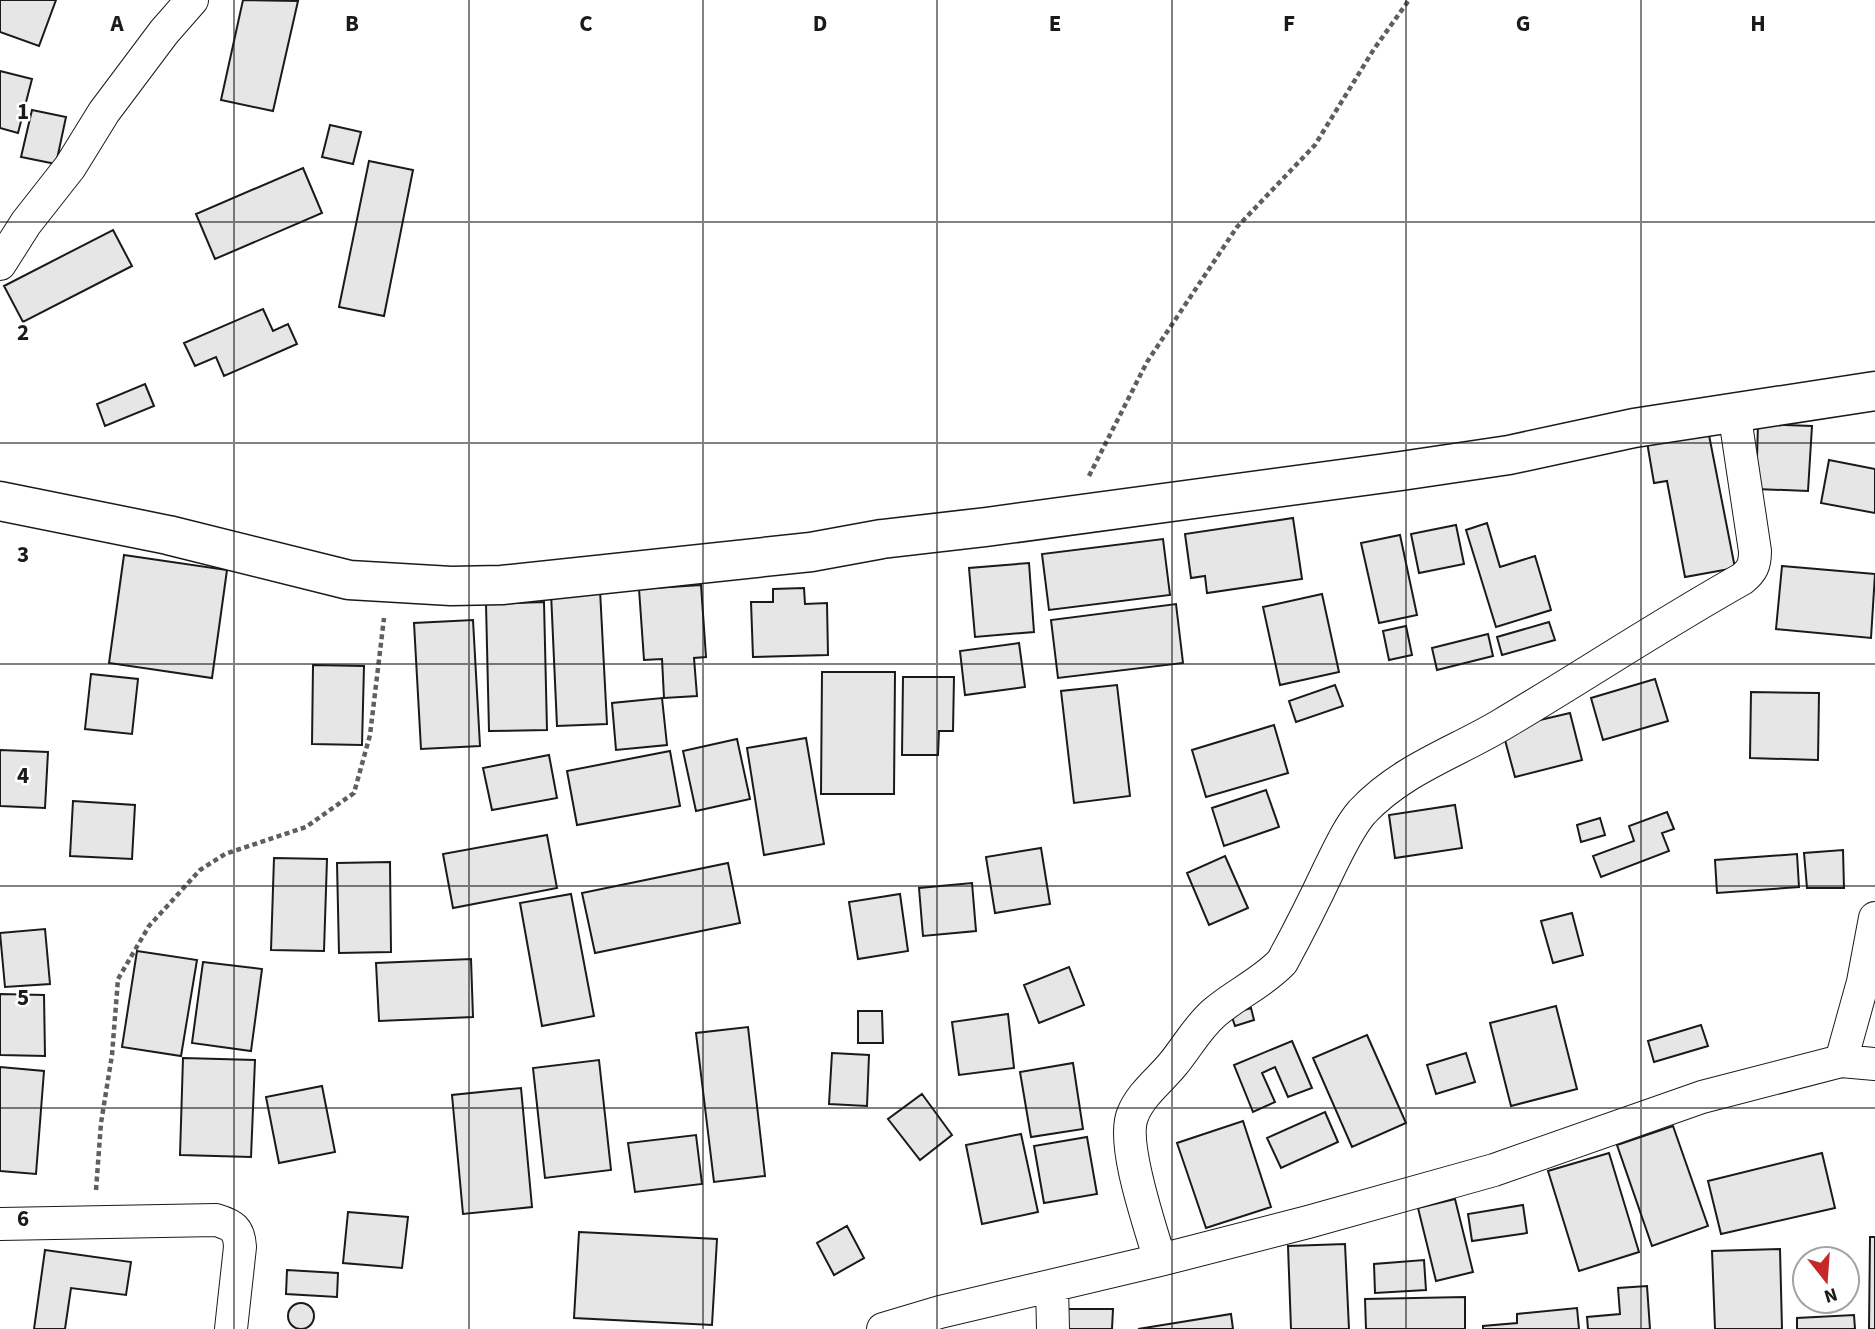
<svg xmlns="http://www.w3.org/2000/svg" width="1875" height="1329" font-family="'Source Sans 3',sans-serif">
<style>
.building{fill:#e6e6e6;stroke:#1a1a1a;stroke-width:2}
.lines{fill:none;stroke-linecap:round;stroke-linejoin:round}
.street-casing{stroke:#1a1a1a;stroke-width:34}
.secondary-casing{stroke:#1a1a1a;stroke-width:41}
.path{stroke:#5f5f5f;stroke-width:4.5;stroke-dasharray:5 3.5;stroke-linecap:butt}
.street{stroke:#fff;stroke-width:32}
.secondary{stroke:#fff;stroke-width:38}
.grid{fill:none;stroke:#1a1a1a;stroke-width:2;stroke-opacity:0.55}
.grid-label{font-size:23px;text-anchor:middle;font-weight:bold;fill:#1a1a1a;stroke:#fff;stroke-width:5;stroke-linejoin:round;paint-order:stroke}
</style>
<rect width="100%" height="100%" fill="#fff"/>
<path class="building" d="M0 0H56L39 46 0 32Z
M243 0 298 1 273 111 221 100Z
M0 71 32 79 18 133 0 128Z
M32 110 66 117 56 164 21 157Z
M330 125 361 132 353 164 322 157Z
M369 161 413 170 384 316 339 307Z
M303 168 322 213 215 259 196 214Z
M113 230 132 266 23 322 4 286Z
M263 309 273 331 288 324 297 344 224 376 216 357 195 366 184 343Z
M145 384 154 406 105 426 97 404Z
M1758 424 1812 426 1808 491 1756 489Z
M1708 430 1735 568 1685 577 1667 481 1654 483 1647 442Z
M1829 460 1875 469V513L1821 503Z
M1293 518 1302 579 1207 593 1205 576 1191 578 1185 534Z
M1487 523 1500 567 1535 556 1551 610 1496 627 1466 530Z
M1456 525 1464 564 1419 573 1411 534Z
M1400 535 1417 615 1379 623 1361 543Z
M1163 539 1170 595 1049 610 1042 554Z
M124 555 227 570 212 678 109 663Z
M1029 563 1034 632 975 637 969 568Z
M1782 566 1875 574 1871 638 1776 629Z
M701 585 706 657 694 658 697 696 664 698 662 659 644 660 639 589Z
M804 588 805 604 827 603 828 655 753 657 751 602H773V589Z
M600 590 607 724 557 726 551 593Z
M1322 594 1339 672 1280 685 1263 607Z
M544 602 547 730 489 731 486 604Z
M1176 604 1183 663 1058 678 1051 620Z
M473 620 480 746 421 749 414 623Z
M1549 622 1555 640 1502 655 1497 637Z
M1406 626 1412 655 1389 660 1383 631Z
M1488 634 1493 656 1437 670 1432 648Z
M1019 643 1025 687 965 695 960 651Z
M313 665 364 666 362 745 312 744Z
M822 672H895L894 794H821Z
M91 674 138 679 132 734 85 729Z
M903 677H954L953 731H939L938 755H902Z
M1655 679 1668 721 1603 740 1591 698Z
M1117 685 1130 796 1074 803 1061 691Z
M1335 685 1343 706 1296 722 1289 701Z
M1751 692 1819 693 1818 760 1750 758Z
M662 698 667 745 616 750 612 703Z
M1570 713 1582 760 1515 777 1502 729Z
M1274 725 1288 773 1206 797 1192 750Z
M806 738 824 844 764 855 747 748Z
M737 739 750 799 696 811 683 751Z
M0 750 48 752 45 808 0 806Z
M670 751 680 806 577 825 567 771Z
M549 755 557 798 492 810 483 768Z
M1266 790 1279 827 1224 846 1212 808Z
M73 801 135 805 132 859 70 856Z
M1455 805 1462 848 1395 858 1389 815Z
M1667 812 1674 829 1662 833 1669 851 1601 877 1593 856 1634 841 1629 826Z
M1600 818 1605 835 1581 842 1577 825Z
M547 835 557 888 453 908 443 854Z
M1041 848 1050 904 995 913 986 857Z
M1843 850 1844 888H1807L1804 853Z
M1797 854 1799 887 1717 893 1715 860Z
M1225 856 1248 908 1209 925 1187 873Z
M274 858 327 859 324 951 271 950Z
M390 862 391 952 339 953 337 863Z
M728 863 740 923 595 953 582 893Z
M972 883 976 931 923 936 919 888Z
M571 894 594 1016 542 1026 520 903Z
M900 894 908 951 858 959 849 902Z
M1572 913 1583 955 1553 963 1541 921Z
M45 929 50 984 5 987 0 933Z
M137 951 197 960 181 1056 122 1047Z
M471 959 473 1017 379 1021 376 963Z
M203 962 262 969 251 1051 192 1043Z
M1069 967 1084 1005 1039 1023 1024 985Z
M0 994 44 995 45 1056 0 1055Z
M1556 1006 1577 1089 1511 1106 1490 1023Z
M1251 1008 1254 1020 1235 1026 1231 1014Z
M858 1011H882L883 1043H858Z
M1008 1014 1014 1068 959 1075 952 1022Z
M1701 1025 1708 1046 1654 1062 1648 1041Z
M748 1027 765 1176 714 1182 696 1033Z
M1367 1035 1406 1123 1352 1147 1313 1058Z
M1292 1041 1312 1088 1288 1097 1275 1067 1262 1073 1275 1102 1253 1112 1234 1065Z
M832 1053 869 1055 867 1106 829 1104Z
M1466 1053 1475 1082 1436 1094 1427 1065Z
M183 1058 255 1060 251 1157 180 1155Z
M599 1060 611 1170 545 1178 533 1068Z
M1073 1063 1083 1129 1031 1137 1020 1072Z
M0 1067 44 1071 36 1174 0 1171Z
M322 1086 335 1152 279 1163 266 1097Z
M521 1088 532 1207 463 1214 452 1095Z
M922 1094 952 1135 920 1160 888 1119Z
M1325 1112 1338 1142 1281 1168 1267 1138Z
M1243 1121 1271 1207 1206 1228 1177 1143Z
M1673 1126 1708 1226 1652 1246 1617 1145Z
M1021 1134 1038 1212 982 1224 966 1145Z
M696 1135 702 1184 635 1192 628 1143Z
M1087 1137 1097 1194 1044 1203 1034 1146Z
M1609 1153 1639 1252 1579 1271 1548 1171Z
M1822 1153 1835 1208 1721 1234 1708 1181Z
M1455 1199 1473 1272 1436 1281 1418 1208Z
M1523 1205 1527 1233 1472 1241 1468 1214Z
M348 1212 408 1217 402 1268 343 1263Z
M847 1226 864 1258 834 1275 817 1243Z
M579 1232 717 1239 712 1325 574 1318Z
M1870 1237H1875V1329H1869Z
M1345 1244 1349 1329H1291L1288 1246Z
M1780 1249 1782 1329H1715L1712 1251Z
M45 1250 131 1262 126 1295 71 1288 65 1329H34Z
M1424 1260 1426 1290 1375 1293 1374 1264Z
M287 1270 338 1273 337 1297 286 1294Z
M1647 1286 1650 1329H1588L1587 1317 1620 1314 1618 1288Z
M1465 1297V1329H1366L1365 1299Z
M288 1316a13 13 0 1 1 26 0a13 13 0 1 1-26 0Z
M1577 1308 1579 1329H1483V1326L1517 1323V1314Z
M1063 1309H1113L1112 1329H1063Z
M1231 1314 1233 1329H1138Z
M1854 1315 1855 1329H1797V1318Z"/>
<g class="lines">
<defs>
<path id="street" d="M0 264 26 223 70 167 104 112 164 32 192 0
M1841 1061 1863 982 1875 918
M0 1224 216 1220C233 1225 239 1229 240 1247L231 1329
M1160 1260C1151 1229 1120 1142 1133 1114 1141 1094 1160 1080 1173 1064 1187 1047 1197 1028 1214 1013 1236 994 1262 983 1282 962 1299 931 1315 899 1330 867 1339 849 1349 827 1362 812 1401 770 1454 753 1501 725 1582 677 1660 625 1742 579 1752 571 1755 565 1755 551L1734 411
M1052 1286 1053 1329
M883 1329 940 1312 1160 1260 1308 1222 1494 1170 1702 1097 1841 1061 1875 1064"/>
<path id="secondary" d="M0 501 168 535 349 580 451 586 502 585 811 552 882 539 986 527 1401 471 1509 455 1634 428 1875 391"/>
</defs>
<use href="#street" class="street-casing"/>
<use href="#secondary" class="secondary-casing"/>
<path class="path" d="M1089 476 1147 362 1237 227 1315 145 1374 49 1409 0
M96 1190 101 1123 112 1055 118 979 149 926 200 870 225 854 306 827 354 793 370 735 384 618"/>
<use href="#street" class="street"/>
<use href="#secondary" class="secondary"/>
</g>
<path class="grid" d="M234 0V1329M469 0V1329M703 0V1329M937 0V1329M1172 0V1329M1406 0V1329M1641 0V1329M0 222H1875M0 443H1875M0 664H1875M0 886H1875M0 1108H1875"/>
<g class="grid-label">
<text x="117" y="31">A</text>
<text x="352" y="31">B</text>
<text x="586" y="31">C</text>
<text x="820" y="31">D</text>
<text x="1055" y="31">E</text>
<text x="1289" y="31">F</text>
<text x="1523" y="31">G</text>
<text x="1758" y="31">H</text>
<text x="23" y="119">1</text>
<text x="23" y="340">2</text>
<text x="23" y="562">3</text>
<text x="23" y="783">4</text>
<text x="23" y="1005">5</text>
<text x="23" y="1226">6</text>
</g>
<g transform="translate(1826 1280) rotate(163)"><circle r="33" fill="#ffffff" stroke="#a3a3a3" stroke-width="2"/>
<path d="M0-5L12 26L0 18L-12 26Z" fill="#c62828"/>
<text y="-10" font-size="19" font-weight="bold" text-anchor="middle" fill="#1a1a1a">N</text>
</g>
</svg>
